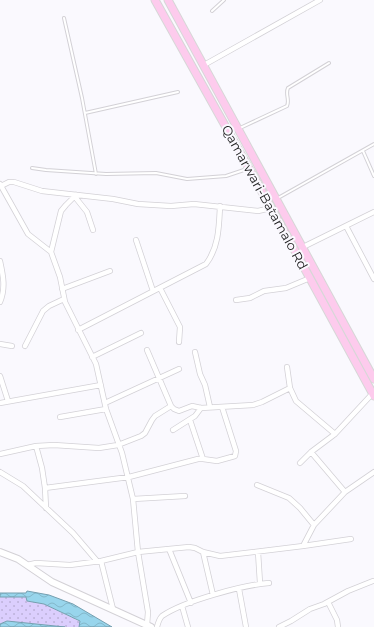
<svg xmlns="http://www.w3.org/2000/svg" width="374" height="627" font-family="Montserrat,sans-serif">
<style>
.park{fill:url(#park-dots)}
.water{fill:url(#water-waves);stroke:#759fb0}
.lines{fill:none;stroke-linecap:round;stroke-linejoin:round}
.lane-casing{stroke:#d3d1d6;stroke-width:4}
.street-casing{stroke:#d3d1d6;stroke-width:6}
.secondary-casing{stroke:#d3d1d6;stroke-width:8}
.primary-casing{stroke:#d7d7d7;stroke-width:9}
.lane{stroke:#fff;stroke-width:2}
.street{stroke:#fff;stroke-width:4.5}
.secondary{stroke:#fff;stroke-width:6}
.primary{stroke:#fdcbed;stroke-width:7}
.labels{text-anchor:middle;stroke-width:4;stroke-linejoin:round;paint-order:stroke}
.street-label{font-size:13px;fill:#222223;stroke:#faf9fe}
</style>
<defs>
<pattern id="park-dots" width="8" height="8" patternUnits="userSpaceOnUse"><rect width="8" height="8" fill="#dbcefd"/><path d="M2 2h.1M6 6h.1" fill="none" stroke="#bcb1d9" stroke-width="1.8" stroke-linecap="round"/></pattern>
<pattern id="water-waves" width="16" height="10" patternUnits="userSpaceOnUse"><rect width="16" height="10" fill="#98d5ec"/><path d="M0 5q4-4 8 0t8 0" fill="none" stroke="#83b7ca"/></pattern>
</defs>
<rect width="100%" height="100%" fill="#faf9fe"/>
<path class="park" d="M0 597H26L27 601 44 604 81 622 79 627H65L7 621 0 624Z"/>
<path class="water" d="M27 591 49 595 73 604 112 627H79L80 621 44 604 27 601 26 597H0V593H26Z
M7 621 65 627H0V624Z"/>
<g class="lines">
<defs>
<path id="lane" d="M212 11 224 0
M64 18 82 98 96 174
M85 113 178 92
M240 128 287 106C290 100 285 94 288 88L329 63
M363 151 374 176
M32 168 46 170 106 174 156 173 187 179 226 176 247 169
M278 198 374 144"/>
<path id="street" d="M204 65 320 0
M0 184 28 234 51 252 60 277 65 302 96 364 106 409 122 453 133 499 138 552 148 612 147 625
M1 186 9 182H14L42 191 113 199 138 204 171 206 194 204 258 211 271 208
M75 197 87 212 93 230
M346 226 374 279
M136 240 153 291
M303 247 374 212
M51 252 61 211 66 205 76 195
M0 261C3 275 6 288 0 302
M160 288 180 327 179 342
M62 289 110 271
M236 300 250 298 264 291 286 288 310 278
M78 330 206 264C219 247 219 226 220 206
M0 344 12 346
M25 346 43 311 49 306 64 299
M147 350 171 406
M195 352 200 374 205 385 210 407
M92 357 141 333
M287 367 290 388 296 401 335 434
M0 376 8 401
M0 403 101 385
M105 403 179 369
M60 417 106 409
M190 420 203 459
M173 430 195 416 201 408
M36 446 42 468 45 488 129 477 198 459H203L217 461 235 456 236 451 222 407
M311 452 345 492
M0 454 36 446 54 445 99 448 118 445 141 436 145 433 152 420 155 416 171 406 174 409 179 411 192 406 201 408 253 405 262 402 290 388
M300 463 311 452 335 434 373 393
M0 472 23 486 73 533 97 561
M257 485 289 498 300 508 314 525
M45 488 46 508
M133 499 185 496
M303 546 351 539
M169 549 191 603
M203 552 213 595
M258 552 260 583
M101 561 113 609
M27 565 36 563 70 565 101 561 138 552 189 547 195 548 203 552 220 556 303 546 314 525 345 492 374 472
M239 589 246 627
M328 602 337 620 338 627
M182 606 188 627
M157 627C158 623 159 619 162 616 184 601 243 585 269 583
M279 627 291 621 310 609 324 604 348 591 373 581"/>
<path id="secondary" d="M0 552 18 559 52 582 151 627"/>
<path id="primary" d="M155 0 295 251 374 396
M168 0 374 379"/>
</defs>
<use href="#lane" class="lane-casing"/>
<use href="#street" class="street-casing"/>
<use href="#secondary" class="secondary-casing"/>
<use href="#primary" class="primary-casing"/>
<use href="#lane" class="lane"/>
<use href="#street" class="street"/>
<use href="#secondary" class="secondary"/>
<use href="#primary" class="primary"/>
</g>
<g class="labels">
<g class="street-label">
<text transform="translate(265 197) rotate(61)" y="5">Qamarwari-Batamalo Rd</text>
</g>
</g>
</svg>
